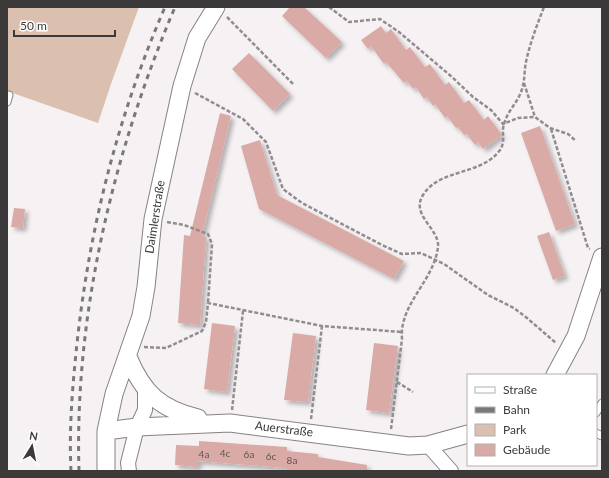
<svg xmlns="http://www.w3.org/2000/svg" width="609" height="478" font-family="Lato,sans-serif">
<style>
.green{fill:#dbc0af}
.building{fill:#daaaa6;filter:url(#shadow)}
.lines{fill:none;stroke-linecap:round;stroke-linejoin:round}
.service-casing{stroke:#878284;stroke-width:9}
.minor-casing{stroke:#878284;stroke-width:16}
.tertiary-casing{stroke:#878284;stroke-width:19}
.path{stroke:#918d8f;stroke-width:2.5;stroke-dasharray:4 2;stroke-linecap:butt}
.service{stroke:#fff;stroke-width:7}
.minor{stroke:#fff;stroke-width:14}
.tertiary{stroke:#fff;stroke-width:17}
.rail{stroke:#7b787a;stroke-width:3;stroke-dasharray:5 5;stroke-linecap:butt}
.labels{text-anchor:middle;stroke-width:3;stroke-linejoin:round;paint-order:stroke}
.number-label{font-size:10px;fill:#635555}
.street-label{font-size:12px;fill:#3b393a;stroke:#fff}
</style>
<defs>
<filter id="shadow"><feDropShadow dx="3.5" dy="3.5" stdDeviation="2" flood-color="#0004"/></filter>
</defs>
<rect width="100%" height="100%" fill="#f6f1f3"/>
<path class="green" d="M7 7H139L111 84 98 123 7 91Z"/>
<path class="building" d="M290 7H304L342 42 326 58 282 16Z
M381 26 386 33 391 29 406 50 410 47 425 67 430 64 445 85 449 82 464 103 469 100 484 120 488 116 502 135 483 149 478 142 475 145 467 134 464 135 458 127 456 128 447 116 445 118 435 104 433 106 427 97 424 99 416 87 413 89 407 81 404 83 386 62 384 64 371 46 368 49 361 40Z
M249 53 290 94 273 111 232 69Z
M220 113 231 116 202 236 206 237 200 325 178 323 184 235 190 236Z
M540 126 575 224 556 231 521 133Z
M260 140 277 195 404 261 394 279 259 209 241 146Z
M14 208 25 209 23 228 11 227Z
M549 232 565 276 553 280 537 236Z
M212 323 235 326 227 392 204 389Z
M293 333 316 336 308 402 284 400Z
M374 343 398 346 389 413 366 410Z
M199 441 287 447V451L318 454V457L367 465V471H285L286 468 198 461V467L175 465 176 445 199 446Z"/>
<g class="lines">
<defs>
<path id="service" d="M7 102 9 95
M596 413 602 403
M596 433 602 436"/>
<path id="minor" d="M428 445 451 471
M129 471 128 463 137 427 145 410V389"/>
<path id="tertiary" d="M128 357C143 393 160 409 198 418
M555 375 576 336 602 257
M106 431 137 427 230 423 409 446 428 445 468 434
M106 471V431L114 394 141 316 146 287 153 219 182 86 197 38 216 7"/>
</defs>
<use href="#service" class="service-casing"/>
<use href="#minor" class="minor-casing"/>
<use href="#tertiary" class="tertiary-casing"/>
<path class="path" d="M329 7 349 22 380 19 399 32 452 77 473 97 491 110 503 124 518 118 535 117 550 128 568 134 576 141
M227 17 294 85
M524 83 535 117
M195 93 243 119 266 142 283 189 302 203 382 245 402 254 421 253 444 264 488 295 514 308 527 318 556 343
M551 129 588 248 590 249
M167 222 184 225 208 234 212 244 208 303
M144 347 166 348 202 331 206 322 208 303 322 326 402 332
M397 382 413 392
M232 410 243 311
M311 419 322 326
M391 429 402 339C399 304 434 281 438 247 440 229 410 215 423 195 440 168 481 176 500 150 506 141 501 133 504 124 507 112 517 103 521 92 525 82 524 72 526 62 530 43 537 25 544 7"/>
<use href="#service" class="service"/>
<use href="#minor" class="minor"/>
<use href="#tertiary" class="tertiary"/>
<path class="rail" d="M71 471C69 432 72 392 76 353 88 233 117 118 165 7
M79 471C74 314 114 151 175 7"/>
</g>
<g class="labels">
<g class="number-label">
<text x="225" y="457">4c</text>
<text x="204" y="458">4a</text>
<text x="249" y="458">6a</text>
<text x="271" y="460">6c</text>
<text x="292" y="464">8a</text>
</g>
<g class="street-label">
<text transform="translate(155 217) rotate(-81)" y="4">Daimlerstraße</text>
<text transform="translate(284 429) rotate(7)" y="4">Auerstraße</text>
</g>
</g>
<rect width="609" height="478" fill="none" stroke="#3b393a" stroke-width="16"/>
<rect x="467" y="374" width="130" height="92" fill="#ffffff" stroke="#b1b0b0"/>
<rect x="475" y="387" width="20" height="6" fill="#ffffff" stroke="#b1b0b0"/>
<text x="503" y="394" font-size="12" fill="#3b393a">Straße</text>
<rect x="475" y="407" width="20" height="6" fill="#7b787a" stroke="#b1b0b0"/>
<text x="503" y="414" font-size="12" fill="#3b393a">Bahn</text>
<rect x="475" y="424" width="20" height="12" fill="#dbc0af" stroke="#b1b0b0"/>
<text x="503" y="434" font-size="12" fill="#3b393a">Park</text>
<rect x="475" y="444" width="20" height="12" fill="#daaaa6" stroke="#b1b0b0"/>
<text x="503" y="454" font-size="12" fill="#3b393a">Gebäude</text>
<g transform="translate(32 446) rotate(10)" stroke="#ffffff" stroke-width="3" paint-order="stroke">
<path d="M0-3L7 15L0 10L-7 15Z" fill="#3b393a"/>
<text y="-6" font-size="11" font-weight="bold" text-anchor="middle" fill="#3b393a">N</text>
</g>
<path d="M14 30v6h101v-6" fill="none" stroke="#3b393a" stroke-width="2"/>
<text x="20" y="30" font-size="12" fill="#3b393a" stroke="#ffffff" stroke-width="3" paint-order="stroke">50 m</text>
</svg>
